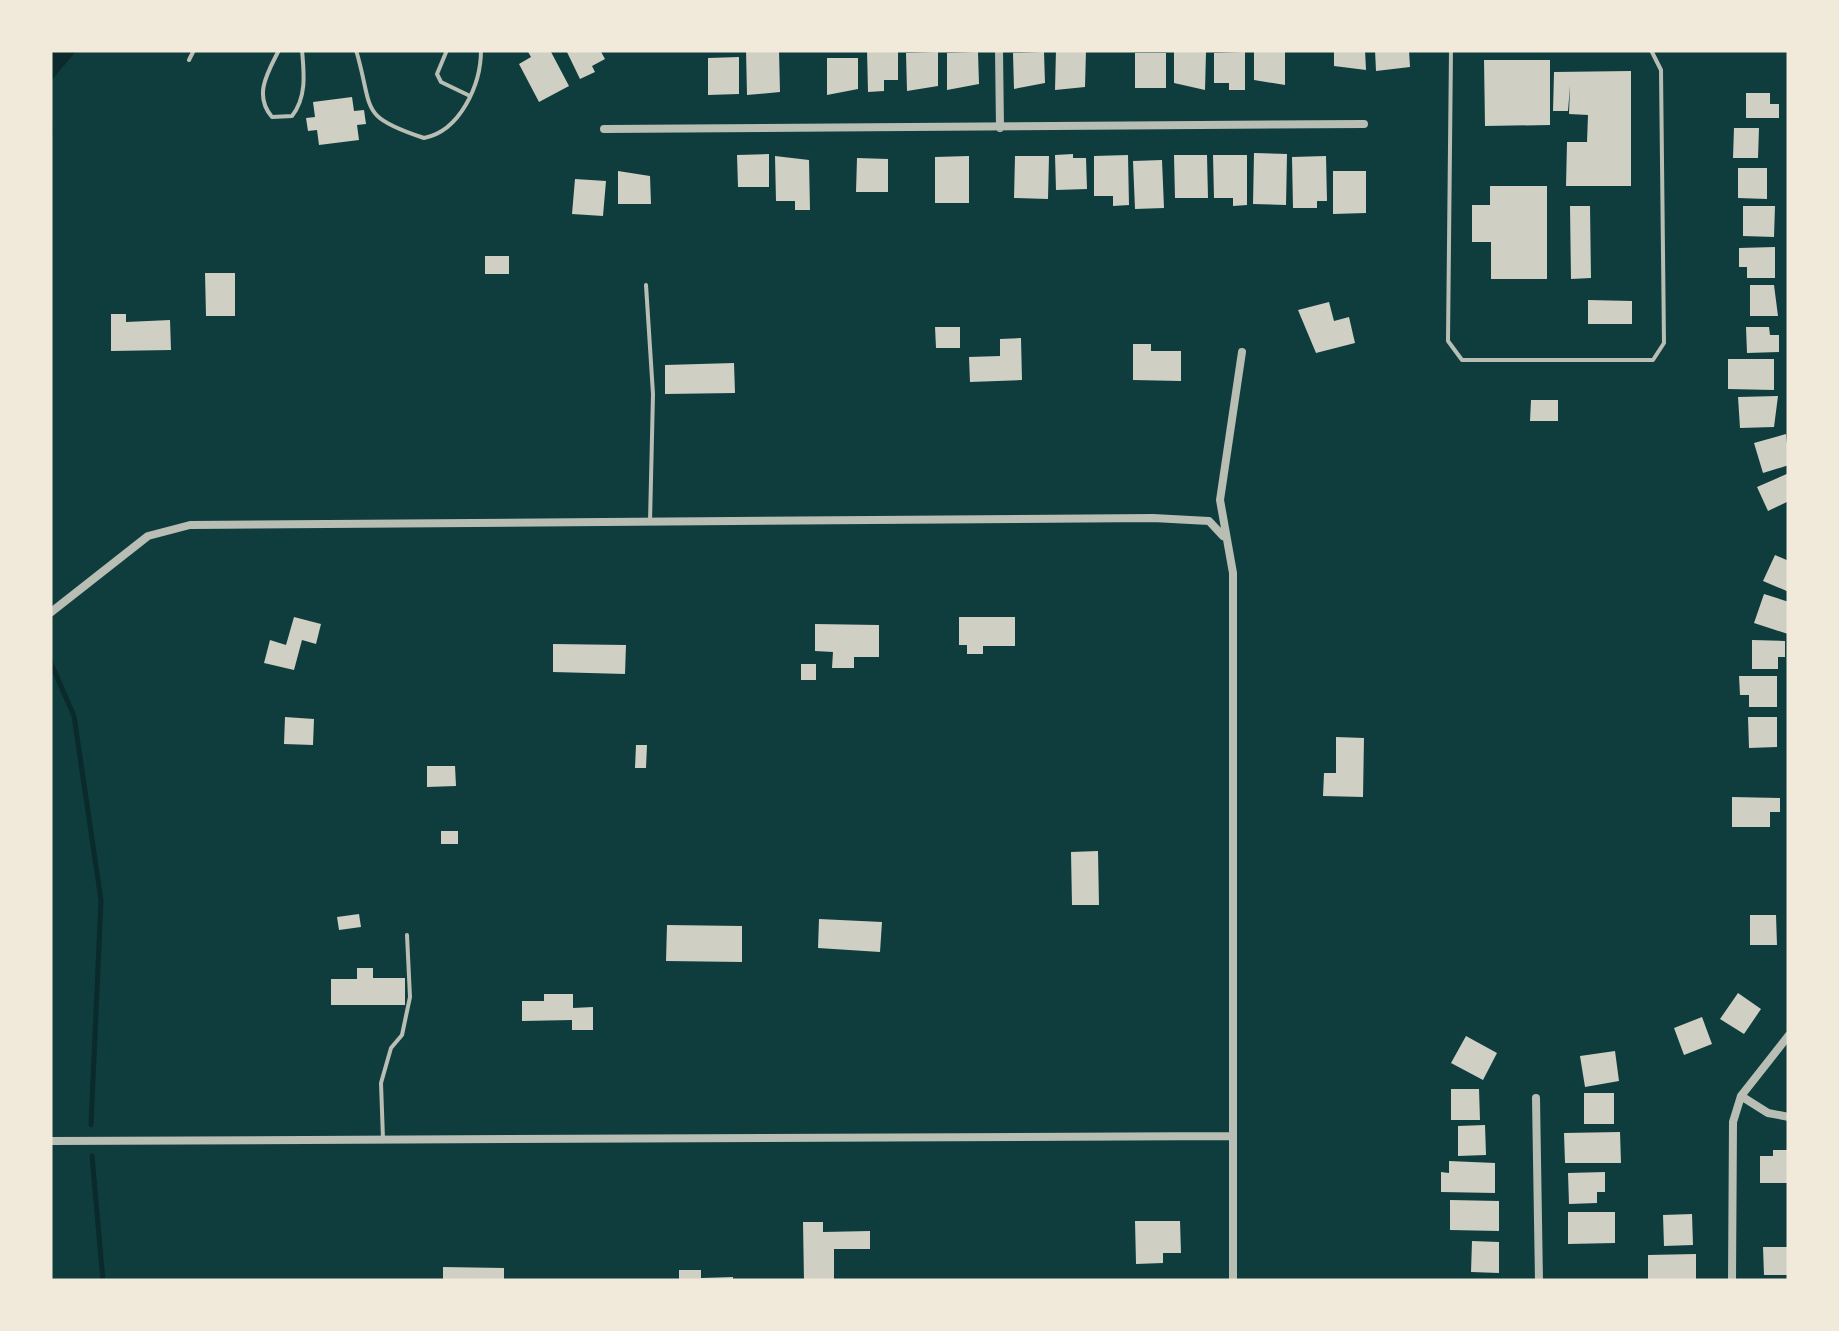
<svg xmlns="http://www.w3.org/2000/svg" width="1839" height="1331" font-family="'Open Sans',sans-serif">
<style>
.water{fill:#0a2a2b}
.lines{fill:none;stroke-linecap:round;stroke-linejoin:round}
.stream{stroke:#0a2a2b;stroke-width:5}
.building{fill:#cfcfc3}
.service{stroke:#b8beb3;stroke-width:4}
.minor{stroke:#b8beb3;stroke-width:8}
</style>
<rect width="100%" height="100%" fill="#0f3d3e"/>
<path class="water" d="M50 50H77L50 82Z"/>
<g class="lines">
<path class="stream" d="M50 127V134
M50 661 74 716 101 900 91 1125
M92 1156 103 1281"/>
</g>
<path class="building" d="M527 50H550L569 86 539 102 519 64 531 57Z
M566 50H600L605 59 592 66 595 72 580 79Z
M746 50H779L780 92 747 95Z
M867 50H898V80H884V91L868 92Z
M1056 50H1086L1085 87 1055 90Z
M1254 50H1285V85L1254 80Z
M1334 50H1365L1366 70 1334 66Z
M1375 50H1409L1410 67 1376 71Z
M938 52V86L907 91 906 53Z
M978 52 979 84 947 90V53Z
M1044 52 1045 83 1014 89 1013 53Z
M1174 52H1206L1205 90 1174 83Z
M1245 52V90H1229V83H1214V53Z
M1135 53H1166V88H1135Z
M739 57V94L708 95V58Z
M827 58H858V89L827 95Z
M1484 60H1550V125L1485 126Z
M1631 71V186H1566L1567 142H1587L1588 115 1569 114 1570 86 1568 111H1553L1554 72Z
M1746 93H1770V104H1779V118H1746Z
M352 97 354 111 364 110 366 124 357 125 359 140 319 145 317 130 308 131 306 118 315 117 313 102Z
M1734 128H1759L1758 158H1733Z
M1254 153 1287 154 1286 205 1253 204Z
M769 154V187H738L737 155Z
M1073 154V158H1086L1087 189 1056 190 1055 155Z
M1128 155 1129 205 1113 206V196H1094V156Z
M1174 155H1207L1208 198H1175Z
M1213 155H1247V205L1233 206V198H1214Z
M775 156 809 160 810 210H795V201H776Z
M969 156V203H935V157Z
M1015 156H1049L1048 199 1014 198Z
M1326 156 1327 201H1317V208H1293L1292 157Z
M857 158 888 159V192H856Z
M1162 160 1164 208 1135 209 1133 161Z
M1738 168H1767V199L1738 198Z
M618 171 650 176 651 204H618Z
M1333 171H1366V213L1333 214Z
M575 179 606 181 603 216 572 214Z
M1490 186H1547V279H1491V242H1472V205H1490Z
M1570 206H1590L1591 278 1571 279Z
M1743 206H1775L1774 237 1743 236Z
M1775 247V278H1747V267H1739V248Z
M485 256H509V274H485Z
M205 273H235V316H206Z
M1750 285H1774L1778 316H1750Z
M1588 300 1632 301V324H1588Z
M1329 302 1334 321 1349 317 1355 343 1316 353 1298 310Z
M111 314H126V322L170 320 171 350 111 351Z
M935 327H960V348H936Z
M1746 327H1769L1770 335H1779V352L1747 353Z
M1021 338 1022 380 970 382 969 357 1000 356V339Z
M1133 344H1151V351H1181V381L1133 380Z
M1728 359H1774V390L1728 389Z
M734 363 735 393 665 394V365Z
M1778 396 1774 427 1740 428 1738 397Z
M1531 400H1558V421H1530Z
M1786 434 1789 465 1763 473 1754 443Z
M1789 473V501L1768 511 1757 487Z
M1775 555 1789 561V592L1763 581Z
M1764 594 1789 602 1788 634 1754 623Z
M294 617 321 624 316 644 302 640 294 670 264 663 270 640 286 645Z
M959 617H1015V646H983V654H967V645H959Z
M815 624 879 625V657H854V668H832L833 652 815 651Z
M1752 640 1785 641V657H1778V669H1752Z
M553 644 626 645 625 674 553 672Z
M801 664H816V680H801Z
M1739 676H1777V707H1749V695H1740Z
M285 717 314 719 313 745 284 744Z
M1748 717H1777V747L1749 748Z
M1336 737 1364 738 1363 797 1323 796 1324 773H1336Z
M636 745H647L646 768H635Z
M427 766H455L456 786 427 787Z
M1732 797 1780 798V812H1770V827H1732Z
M441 831H458V844H441Z
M1098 851 1099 905H1072L1071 852Z
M359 914 361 927 339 930 337 917Z
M1750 915H1776L1777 945H1750Z
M819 919 882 922 880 952 818 948Z
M667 925 742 926V962L666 961Z
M357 968H373V978H405V1005H331V979H357Z
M1738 993 1761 1009 1744 1034 1720 1019Z
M544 994H573V1008L593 1007V1030H572V1020L522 1021V1001H544Z
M1702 1017 1712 1044 1684 1055 1674 1028Z
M1466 1036 1497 1053 1483 1080 1451 1063Z
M1615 1051 1619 1081 1585 1087 1580 1056Z
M1451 1089H1479L1480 1120H1451Z
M1584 1093H1614V1124H1584Z
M1485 1125 1486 1155 1458 1156V1126Z
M1620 1132 1621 1163H1565L1564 1133Z
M1773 1150H1788V1183H1760V1156H1773Z
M1449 1161 1495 1163V1193L1441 1192V1172L1449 1173Z
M1605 1172V1192H1597V1203L1569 1204 1568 1173Z
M1450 1200 1499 1201V1231L1450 1230Z
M1568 1212H1615V1243L1568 1244Z
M1692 1214 1693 1245 1664 1246 1663 1215Z
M1135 1221H1180L1181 1253H1163V1263L1136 1264Z
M803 1222H823V1232L870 1231V1249H834V1281H804Z
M1472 1241 1499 1242V1273L1471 1272Z
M1763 1247H1789V1275H1764Z
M1696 1254V1281H1648V1255Z
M443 1267 504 1268V1281H443Z
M679 1270H701V1278L733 1277V1281H679Z"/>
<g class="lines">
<path class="service" d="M279 50C268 72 253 95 272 117L292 116C307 97 304 73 302 50
M356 50C374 110 357 116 424 138 460 131 481 85 481 50
M447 50 437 74 441 82 468 95
M1451 50 1448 341 1462 360H1653L1664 343 1661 70 1651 50
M189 60 194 50
M646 285 653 394 650 522
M383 1139 381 1083 391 1048 402 1035 410 997 407 935"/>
<path class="minor" d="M999 50 1000 128
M604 129 1364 124
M50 613 148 536 190 525 1153 518 1209 521 1223 536
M1741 1096 1768 1113 1789 1117
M1536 1098 1539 1281
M50 1141 1232 1136
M1233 1281V573L1220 500 1242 352
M1732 1281 1733 1122 1741 1096 1789 1035"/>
</g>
<rect width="1839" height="1331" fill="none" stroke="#f1e9da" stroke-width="105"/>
</svg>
